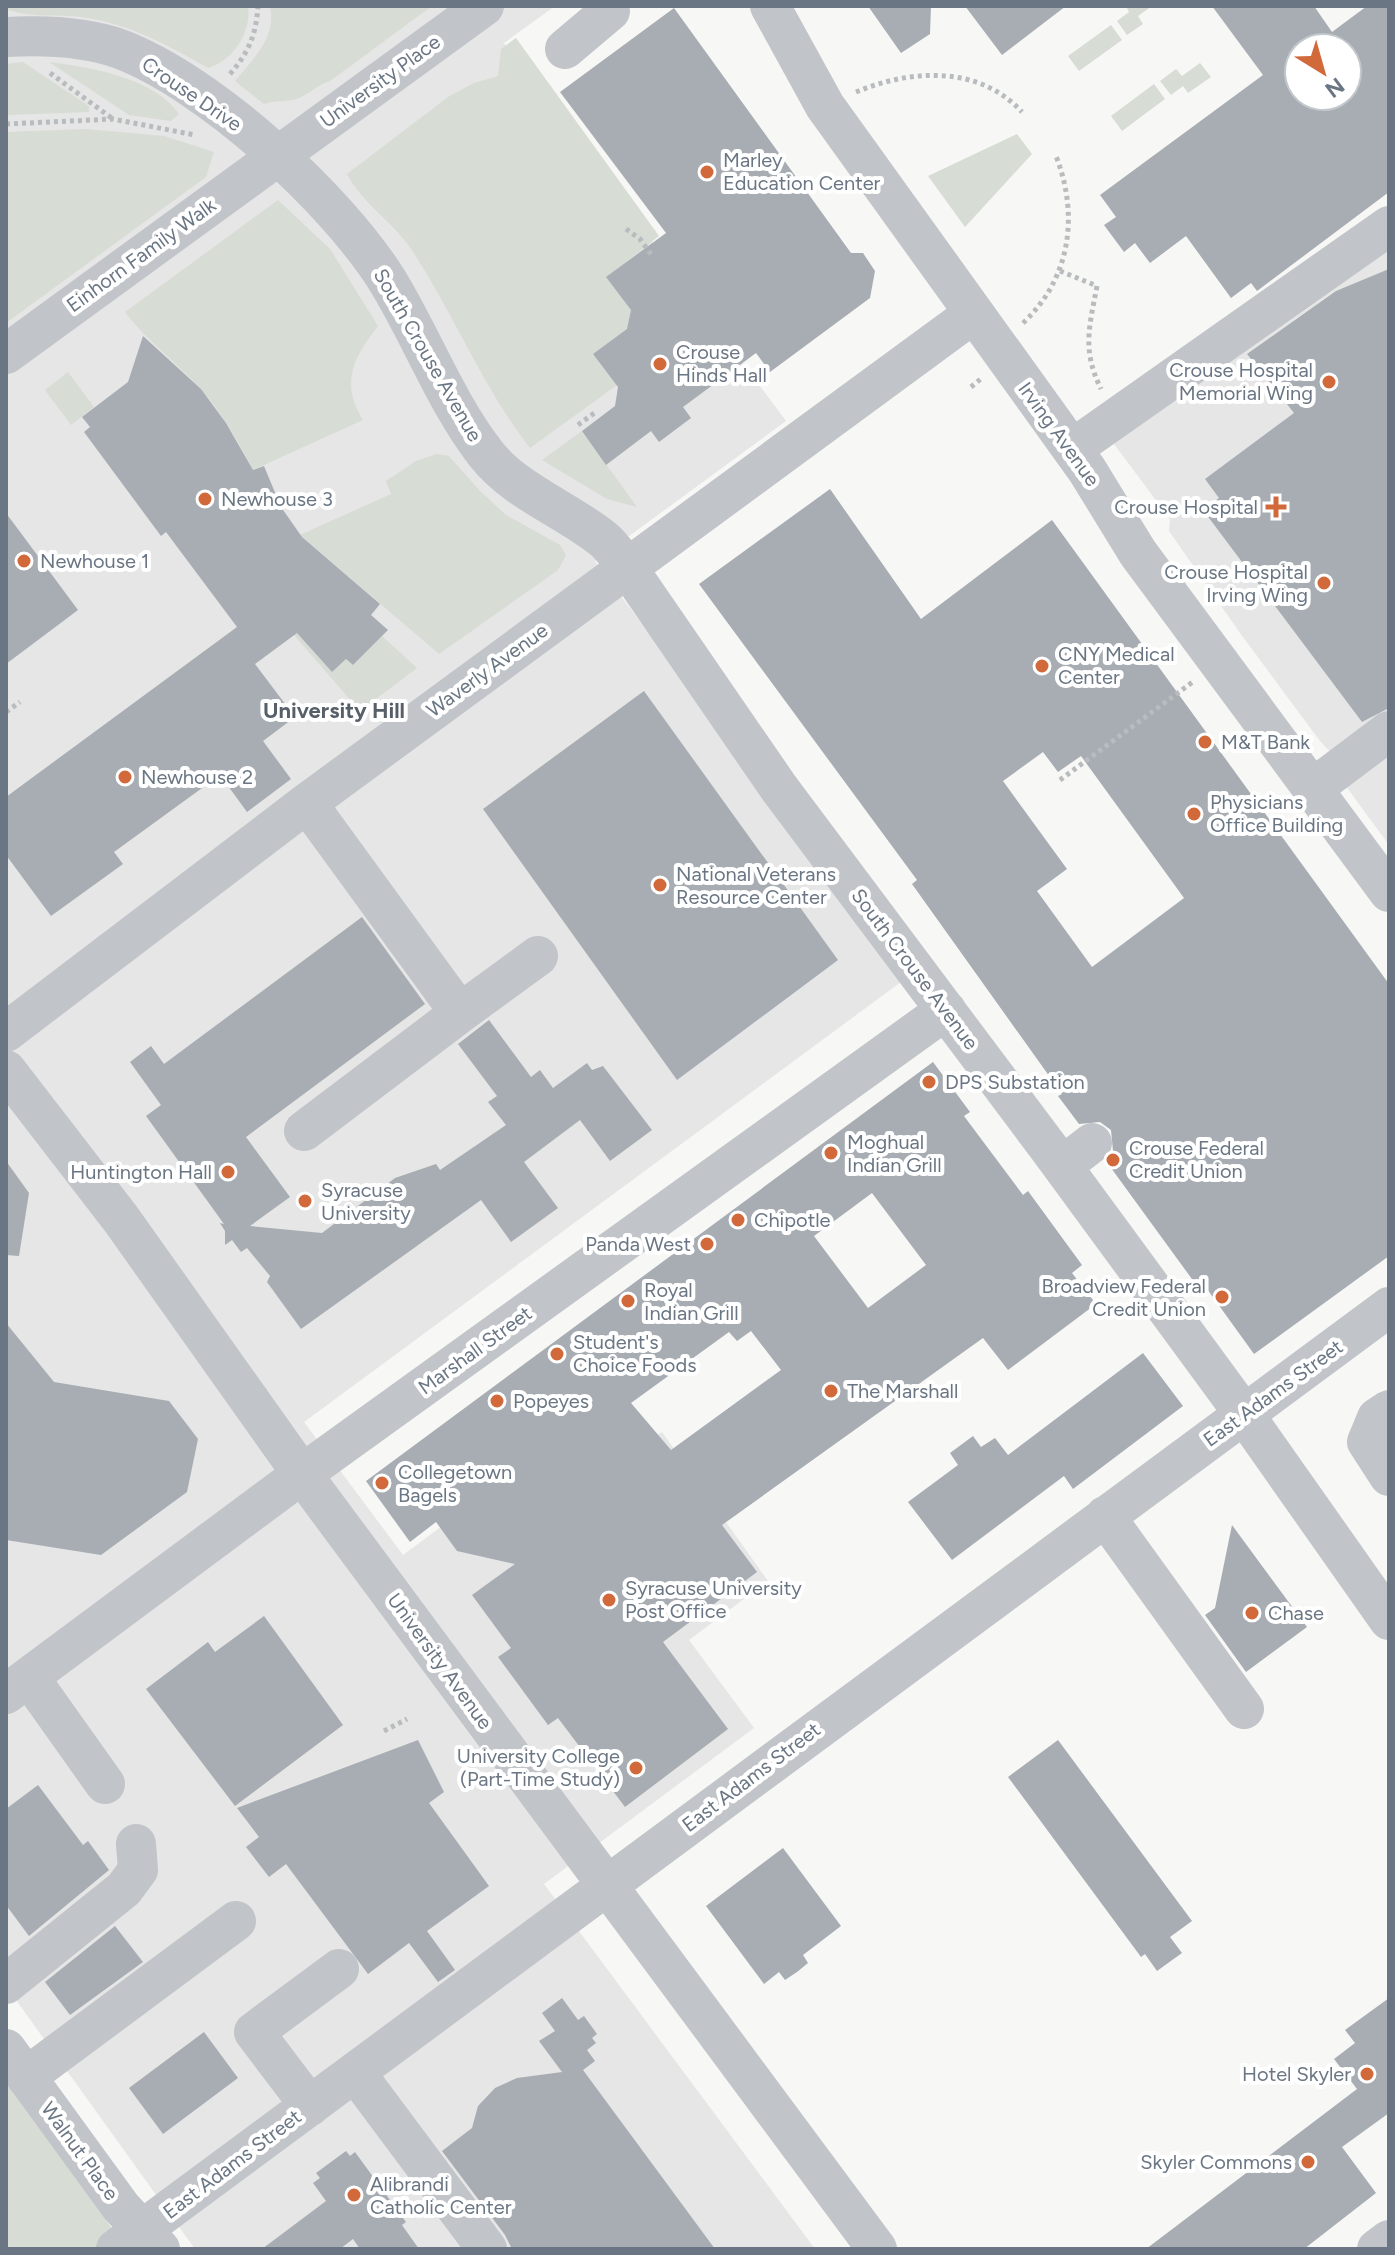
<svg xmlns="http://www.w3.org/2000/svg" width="1395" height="2255" font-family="Figtree,sans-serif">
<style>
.built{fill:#e5e6e5}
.green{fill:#d7dcd5}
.building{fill:#a7adb3;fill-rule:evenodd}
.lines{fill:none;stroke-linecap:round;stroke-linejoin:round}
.path{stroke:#b9bcbe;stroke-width:5;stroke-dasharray:4 4;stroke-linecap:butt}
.minor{stroke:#c1c4c8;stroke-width:40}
.poi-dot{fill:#d1693b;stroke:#fff;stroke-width:3}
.labels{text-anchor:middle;stroke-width:8;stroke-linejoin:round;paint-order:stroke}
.street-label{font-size:20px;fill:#6a7683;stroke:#fff}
.poi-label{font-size:20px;fill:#6a7683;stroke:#fff;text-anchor:start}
.neighbourhood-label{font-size:22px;font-weight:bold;fill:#575f69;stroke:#fff}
</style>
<rect width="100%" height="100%" fill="#f7f7f5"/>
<path class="built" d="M6 6H555L504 43 786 421 595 561 905 979 304 1422 403 1555 562 1437 595 1480 662 1432 768 1581 689 1640 754 1728 544 1884 815 2249H195L6 1986Z
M1389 226V731L1343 766 1320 741 1240 633 1169 531 1170 519 1102 428Z
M1389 752V845L1345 785Z"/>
<path class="green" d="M6 6H248C252 32 233 61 208 68 169 46 132 25 87 18 60 13 32 19 6 9Z
M270 6H432L330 81C317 84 308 96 296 99 285 102 275 100 264 104L235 81C254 58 277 37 270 6Z
M1126 6H1152L1138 16 1143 24 1127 35 1117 21 1129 12Z
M1111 25 1122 40 1079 71 1068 56Z
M516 38 659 236 607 277 631 310 617 385 530 448C482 387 454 313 411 249 393 222 361 202 347 174L448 97 474 83 498 76 501 49Z
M23 62 89 106V112L6 115V64Z
M49 62C91 67 154 78 179 114L171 121 129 115Z
M1200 63 1211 77 1188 93 1183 86 1171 95 1160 81 1176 69 1182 76Z
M1154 84 1165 99 1122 131 1111 116Z
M86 129 164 136 214 152 206 177 6 323V132Z
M1017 134 1032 154 965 227 928 176Z
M278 200 330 249 378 326C353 358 340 383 363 420L253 470C238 441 221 411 199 387 175 361 147 341 125 312Z
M68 372 94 407 71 425 45 390Z
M582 431 637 507 607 499 542 460Z
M437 454 449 456 480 491 506 515 560 545 566 555 558 570 439 654 300 535 391 494 386 481 416 461Z
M297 633 332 672 346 659 353 665 382 636 417 668 360 711 294 635Z
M6 2082 127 2249H6Z"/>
<path class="building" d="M868 6H931L930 34 901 53Z
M965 6H1066L1002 55Z
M1212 6H1314L1332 32 1367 6H1389V192L1257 291 1251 283 1231 298 1186 236 1150 263 1135 243 1124 252 1104 225 1116 217 1100 195 1263 75ZM1299 48H1347V96H1299Z
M674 8 851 253H863L875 271 870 298 770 372 756 353 683 407 691 418 659 442 651 431 606 465 582 431 615 406 618 387 593 354 627 329 631 310 606 277 666 233 560 92Z
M1389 269V708L1362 722 1203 510 1219 498 1205 479 1294 413 1247 354 1336 291Z
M143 336 201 389 226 423 253 470 264 466 281 507 302 537 380 604 371 615 388 630 353 665 346 659 332 672 297 633 255 664 295 717 263 741 291 779 247 812 220 775 114 852 123 864 51 916 6 855V797L237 627 166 532 161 536 84 432 90 427 82 417 128 382Z
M830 489 921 619 1052 520 1389 984V1256L1254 1354 1202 1282 1197 1286 1106 1161 1113 1151 1111 1130 1100 1122 1079 1124 1058 1096 1062 1094 912 884 917 880 699 584ZM1043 752 1058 772 1081 756 1184 898 1092 967 1037 891 1067 869 1003 781Z
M6 513 78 610 6 664Z
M644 691 838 960 677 1080 483 809Z
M362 917 425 1004 246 1137 290 1197 250 1226 322 1233 395 1178 436 1164 440 1170 506 1125 488 1102 497 1096 458 1044 489 1020 531 1077 540 1070 553 1088 587 1063 592 1070 603 1066 652 1130 610 1161 580 1120 524 1162 558 1208 511 1242 481 1200 301 1329 267 1282 270 1276 247 1248 241 1252 232 1240 225 1245V1231L220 1223 224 1224 146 1116 161 1105 130 1062 151 1046 164 1064Z
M933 1062 970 1112 964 1116 1023 1195 1028 1191 1082 1265 1072 1273 1096 1304 1008 1370 983 1338 722 1525 757 1572 663 1642 728 1729 625 1807 558 1718 548 1725 498 1657 511 1648 472 1595 515 1564 457 1551 436 1522 410 1542 366 1481ZM872 1193 926 1265 868 1308 814 1236ZM751 1331 781 1370 671 1450 631 1403 729 1332 737 1341Z
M6 1161 29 1193 19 1256 6 1255Z
M6 1323 54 1382 169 1401 198 1439 187 1492 101 1555 6 1540Z
M1143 1353 1183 1406 1073 1489 1064 1476 952 1560 908 1502 958 1465 950 1453 973 1436 981 1447 995 1438 1008 1455Z
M1232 1525 1307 1627 1246 1672 1205 1615 1215 1608Z
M264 1616 343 1725 235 1806 146 1689 208 1642 215 1652Z
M418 1740 444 1792 429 1803 489 1886 427 1931 455 1970 438 1982 409 1943 368 1974 286 1864 269 1877 246 1847 259 1837 237 1808Z
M1058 1740 1192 1921 1170 1937 1182 1953 1157 1971 1145 1954 1141 1957 1008 1777Z
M38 1785 83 1845 88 1841 109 1870 29 1936 6 1905V1809Z
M783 1848 841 1926 803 1955 808 1963 797 1972 785 1980 779 1972 764 1984 706 1906Z
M115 1926 143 1962 70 2015 45 1982Z
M562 1998 578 2020 584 2016 597 2034 592 2038 596 2043 587 2050 595 2061 583 2070 715 2249H512L505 2235 442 2151 472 2128 478 2106 495 2088 517 2078 562 2072 539 2041 555 2031 542 2013Z
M1389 1998V2113L1342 2147 1376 2193 1304 2249H1146L1357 2089 1334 2059 1355 2043 1345 2030Z
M204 2032 238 2078 163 2134 129 2088Z
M346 2151 350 2156 355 2152 406 2222 402 2225 419 2249H360L353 2239 340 2249H262L326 2201 313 2183 320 2178 316 2173Z"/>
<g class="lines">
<path class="path" d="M50 73 113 119
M230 74C249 52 256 35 258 6
M856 92C911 69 979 65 1022 112
M6 124 113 119 195 135
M626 229 640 239 653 257
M1060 271 1097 286C1089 328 1082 350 1101 389
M1023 323C1071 278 1079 215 1056 156
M971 387 982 378
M578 425 597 411
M6 712 20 702
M1060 780 1194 681
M384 1731 407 1719"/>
<path class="minor" d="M770 6 825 106 1087 470 1138 553 1389 892
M6 37C44 35 84 36 120 49 210 83 336 199 387 280 422 337 445 401 486 454 516 492 566 509 603 539 612 546 619 558 627 567L779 788 1051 1151 1244 1414 1389 1620
M565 49 610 11 607 6
M6 354 484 6
M1072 449 1389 226
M1312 789 1389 731
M460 1013 538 956
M6 1032 307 803 973 314
M6 1070 121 1219 302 1474 877 2249
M304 1131 460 1013 307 803
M1062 1166 1092 1143
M1389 1410 1377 1418 1367 1442 1389 1476
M1105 1516 1244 1709
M29 1677 105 1784
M6 1694 302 1474 946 1010
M6 1984 124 1889 138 1870 136 1844
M6 2049 121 2207 160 2249
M355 2072 487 2249
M26 2077 236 1921
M310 2106 254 2032 339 1969
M116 2249 1389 1307
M1377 2249 1389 2240"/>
</g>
<g class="poi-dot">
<circle cx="707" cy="172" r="8"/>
<circle cx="660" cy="364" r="8"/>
<circle cx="1329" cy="382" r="8"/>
<circle cx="205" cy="499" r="8"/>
<path d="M1272 495h8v8h8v8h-8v8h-8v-8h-8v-8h8z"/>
<circle cx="24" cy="561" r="8"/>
<circle cx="1324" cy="583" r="8"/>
<circle cx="1042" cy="666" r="8"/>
<circle cx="1205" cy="742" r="8"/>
<circle cx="125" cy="777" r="8"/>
<circle cx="1194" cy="814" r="8"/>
<circle cx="660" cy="885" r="8"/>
<circle cx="929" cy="1082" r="8"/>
<circle cx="831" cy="1153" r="8"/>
<circle cx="1113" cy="1160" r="8"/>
<circle cx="228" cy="1172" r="8"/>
<circle cx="305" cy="1201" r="8"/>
<circle cx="738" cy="1220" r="8"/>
<circle cx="707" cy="1244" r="8"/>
<circle cx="1222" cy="1297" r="8"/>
<circle cx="628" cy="1301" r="8"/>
<circle cx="557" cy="1354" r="8"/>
<circle cx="831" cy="1391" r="8"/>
<circle cx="497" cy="1401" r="8"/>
<circle cx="382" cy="1483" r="8"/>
<circle cx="609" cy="1600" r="8"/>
<circle cx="1252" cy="1613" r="8"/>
<circle cx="636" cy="1768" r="8"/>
<circle cx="1367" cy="2074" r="8"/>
<circle cx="1308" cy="2162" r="8"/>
<circle cx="354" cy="2195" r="8"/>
</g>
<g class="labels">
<g class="street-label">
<text transform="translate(380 81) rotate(-36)" y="7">University Place</text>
<text transform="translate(192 94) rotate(34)" y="7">Crouse Drive</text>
<text transform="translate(141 255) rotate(-36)" y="7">Einhorn Family Walk</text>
<text transform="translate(428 355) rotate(60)" y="7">South Crouse Avenue</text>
<text transform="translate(1059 434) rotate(54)" y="7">Irving Avenue</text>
<text transform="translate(487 670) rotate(-36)" y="7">Waverly Avenue</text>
<text transform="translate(915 969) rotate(53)" y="7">South Crouse Avenue</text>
<text transform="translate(475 1350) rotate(-36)" y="7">Marshall Street</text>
<text transform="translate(1273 1393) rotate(-36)" y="7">East Adams Street</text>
<text transform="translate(440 1661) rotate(54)" y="7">University Avenue</text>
<text transform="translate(751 1777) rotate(-37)" y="7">East Adams Street</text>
<text transform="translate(80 2151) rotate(54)" y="7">Walnut Place</text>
<text transform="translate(232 2164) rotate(-37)" y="7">East Adams Street</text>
</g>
<g class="poi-label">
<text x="723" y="167">Marley<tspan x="723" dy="23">Education Center</tspan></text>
<text x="676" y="359">Crouse<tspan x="676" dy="23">Hinds Hall</tspan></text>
<text x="1313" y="377" text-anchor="end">Crouse Hospital<tspan x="1313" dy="23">Memorial Wing</tspan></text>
<text x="221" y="506">Newhouse 3</text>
<text x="1258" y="514" text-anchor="end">Crouse Hospital</text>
<text x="40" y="568">Newhouse 1</text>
<text x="1308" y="579" text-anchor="end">Crouse Hospital<tspan x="1308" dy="23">Irving Wing</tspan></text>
<text x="1058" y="661">CNY Medical<tspan x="1058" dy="23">Center</tspan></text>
<text x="1221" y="749">M&amp;T Bank</text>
<text x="141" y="784">Newhouse 2</text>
<text x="1210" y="809">Physicians<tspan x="1210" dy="23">Office Building</tspan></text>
<text x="676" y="881">National Veterans<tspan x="676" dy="23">Resource Center</tspan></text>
<text x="945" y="1089">DPS Substation</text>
<text x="847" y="1149">Moghual<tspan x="847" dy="23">Indian Grill</tspan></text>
<text x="1129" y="1155">Crouse Federal<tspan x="1129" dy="23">Credit Union</tspan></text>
<text x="212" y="1179" text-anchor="end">Huntington Hall</text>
<text x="321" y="1197">Syracuse<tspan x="321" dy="23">University</tspan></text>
<text x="754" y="1227">Chipotle</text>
<text x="691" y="1251" text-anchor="end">Panda West</text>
<text x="1206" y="1293" text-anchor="end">Broadview Federal<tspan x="1206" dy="23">Credit Union</tspan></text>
<text x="644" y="1297">Royal<tspan x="644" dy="23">Indian Grill</tspan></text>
<text x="573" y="1349">Student's<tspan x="573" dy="23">Choice Foods</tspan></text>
<text x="847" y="1398">The Marshall</text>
<text x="513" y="1408">Popeyes</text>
<text x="398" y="1479">Collegetown<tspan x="398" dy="23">Bagels</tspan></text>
<text x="625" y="1595">Syracuse University<tspan x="625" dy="23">Post Office</tspan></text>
<text x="1268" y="1620">Chase</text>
<text x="620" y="1763" text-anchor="end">University College<tspan x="620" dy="23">(Part-Time Study)</tspan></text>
<text x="1351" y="2081" text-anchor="end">Hotel Skyler</text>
<text x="1292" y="2169" text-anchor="end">Skyler Commons</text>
<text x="370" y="2191">Alibrandi<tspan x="370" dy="23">Catholic Center</tspan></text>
</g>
<g class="neighbourhood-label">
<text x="334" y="718">University Hill</text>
</g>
</g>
<rect width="1395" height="2255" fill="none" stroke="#6a7683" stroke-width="16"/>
<g transform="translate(1323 72) rotate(143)"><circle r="38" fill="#ffffff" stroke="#c3c8cd" stroke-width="2"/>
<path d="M0-6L14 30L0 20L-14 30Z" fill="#d1693b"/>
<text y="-12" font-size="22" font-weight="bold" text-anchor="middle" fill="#6a7683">N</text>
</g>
</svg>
